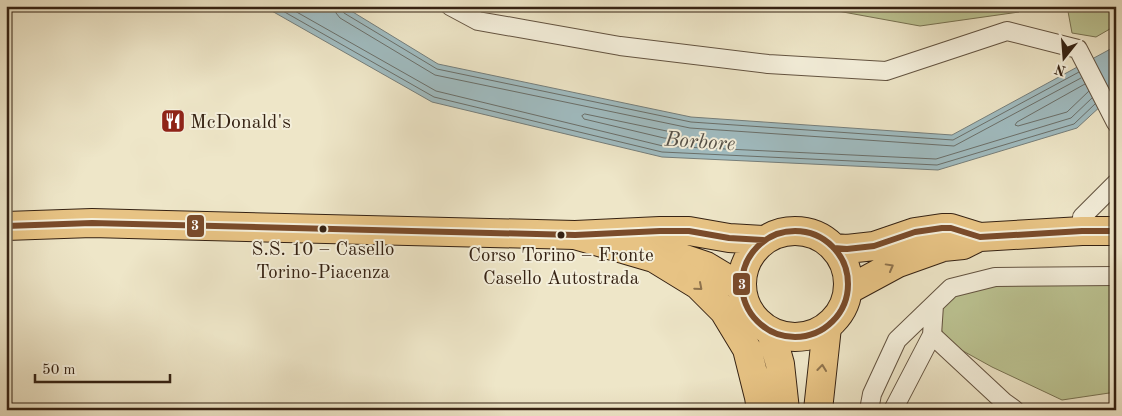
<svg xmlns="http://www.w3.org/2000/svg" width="1122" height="416" font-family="'Old Standard TT',serif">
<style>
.green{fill:#bcc493;stroke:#787353}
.water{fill:#a0bcc1;stroke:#757e7b}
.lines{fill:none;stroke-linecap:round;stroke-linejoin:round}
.shore{stroke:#6a6f6a;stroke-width:1}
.street-casing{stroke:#635340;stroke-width:20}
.primary-casing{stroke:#352213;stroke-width:30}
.highway-casing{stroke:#352213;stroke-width:30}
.street{stroke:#f4efdb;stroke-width:18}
.primary{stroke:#e7c384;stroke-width:28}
.highway{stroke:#e7c384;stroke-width:28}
.bus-1-casing{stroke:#f4efdb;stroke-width:10}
.bus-1{stroke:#7a4b2a;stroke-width:6}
.oneway{stroke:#8e724c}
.bus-dot{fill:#352213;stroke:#f4efdb;stroke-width:2}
.labels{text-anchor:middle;stroke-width:4;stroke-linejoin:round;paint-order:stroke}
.bus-label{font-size:19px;fill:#352213;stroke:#f4efdb}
.poi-label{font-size:20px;fill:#352213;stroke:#f4efdb;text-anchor:start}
.water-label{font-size:21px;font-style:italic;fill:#555047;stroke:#f4efdb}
.line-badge{stroke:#f4efdb;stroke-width:2}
.badge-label{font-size:14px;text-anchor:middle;font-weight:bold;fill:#fff}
</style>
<rect width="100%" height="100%" fill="#eee6c8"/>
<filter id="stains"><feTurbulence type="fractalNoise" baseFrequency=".004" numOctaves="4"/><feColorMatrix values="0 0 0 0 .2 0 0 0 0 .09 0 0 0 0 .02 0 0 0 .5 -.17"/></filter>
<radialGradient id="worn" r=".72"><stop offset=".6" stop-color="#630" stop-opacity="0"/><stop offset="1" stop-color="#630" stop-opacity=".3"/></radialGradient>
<path class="green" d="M810 6H1019V12L920 26Z
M1067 6H1116L1115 26 1096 37 1072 33Z
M1116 276V392L1062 400 992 367 945 341 934 305 951 288Z"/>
<path class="water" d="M263 6H343L438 64 691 117 952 135 1116 46V92L1077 128 938 170 662 157 432 102Z"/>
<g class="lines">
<path class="shore" d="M274 6 434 97 662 152 937 165 1074 124 1095 104
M286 6 436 91 663 146 936 159 1071 118 1092 98
M335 6 336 13 340 18 435 75 690 128 954 146 1081 78
M341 6 342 10 344 13 437 69 691 122 953 140 1079 72
M1085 84 1017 122 1015 125 1018 126 1067 112 1089 91
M585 114 681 134 682 137 680 139 664 138 584 119 582 116Z"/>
<defs>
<path id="street" d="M450 6 478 21 524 29 620 46 768 64 886 71 1007 31 1078 49 1116 123
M1082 231V217L1116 183
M934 305 932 335 1004 402 1015 410
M869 410 872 394 897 340 951 288 995 277 1116 276
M893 410 932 335"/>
<path id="primary" d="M6 226 92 223 166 225 575 235 660 231H689L729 238 763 240
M742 284a53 53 0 1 1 106 0a53 53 0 1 1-106 0Z
M640 247 658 250 706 266 741 287
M834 248 847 249 874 246 915 232 942 228H951L980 237 1082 231H1116
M848 290 898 263 943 247 963 245 975 239"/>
<path id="highway" d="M575 235 654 258 698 285 724 311 747 349 759 397 761 410
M771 332 780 364 785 410
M818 410 827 327"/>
</defs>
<use href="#street" class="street-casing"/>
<use href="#primary" class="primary-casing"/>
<use href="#highway" class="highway-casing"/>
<use href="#street" class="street"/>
<use href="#primary" class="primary"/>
<use href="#highway" class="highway"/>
<defs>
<path id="bus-1" d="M6 226 92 223 575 235 660 231H689L729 238 763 240
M742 284a53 53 0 1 1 106 0a53 53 0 1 1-106 0Z
M834 248 847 249 874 246 915 232 942 228H951L980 237 1082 231H1116"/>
</defs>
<use href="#bus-1" class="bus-1-casing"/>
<use href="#bus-1" class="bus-1"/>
</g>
<defs><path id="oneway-chevron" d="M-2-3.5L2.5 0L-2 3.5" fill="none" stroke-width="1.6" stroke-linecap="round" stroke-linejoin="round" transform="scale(1.25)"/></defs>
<g class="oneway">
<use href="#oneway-chevron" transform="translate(890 267) rotate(-29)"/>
<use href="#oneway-chevron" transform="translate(699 287) rotate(41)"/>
<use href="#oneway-chevron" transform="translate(822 368) rotate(-84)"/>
</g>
<defs>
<symbol id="restaurant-square" viewBox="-11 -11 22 22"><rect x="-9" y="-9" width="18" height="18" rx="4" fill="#8f2418" stroke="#f4efdb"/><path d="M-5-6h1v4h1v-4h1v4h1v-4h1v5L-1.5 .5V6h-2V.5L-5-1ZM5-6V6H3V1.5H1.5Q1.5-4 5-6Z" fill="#fff"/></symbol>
</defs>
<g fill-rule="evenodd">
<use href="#restaurant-square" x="159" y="107" width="28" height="28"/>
</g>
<g class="bus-dot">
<circle cx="323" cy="229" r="4.5"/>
<circle cx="561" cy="235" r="4.5"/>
</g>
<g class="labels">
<g class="bus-label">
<text x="323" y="255">S.S. 10 – Casello<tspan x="323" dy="23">Torino-Piacenza</tspan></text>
<text x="561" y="261">Corso Torino – Fronte<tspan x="561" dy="23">Casello Autostrada</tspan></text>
</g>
<g class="poi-label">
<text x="190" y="128">McDonald's</text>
</g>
<g class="water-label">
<text transform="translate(700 141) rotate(4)" y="7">Borbore</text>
</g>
</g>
<g class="line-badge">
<rect x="186" y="214" width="19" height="24" rx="5" fill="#7a4b2a"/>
<rect x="732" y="272" width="19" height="24" rx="5" fill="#7a4b2a"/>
</g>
<g class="badge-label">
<text x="195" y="230">3</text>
<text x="742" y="289">3</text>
</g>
<rect width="1122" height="416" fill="none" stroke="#eee6c8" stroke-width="25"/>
<rect x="8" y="8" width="1107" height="401" fill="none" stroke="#352213" stroke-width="2.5"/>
<rect x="12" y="12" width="1097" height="391" fill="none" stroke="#352213"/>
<g transform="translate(1064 58) rotate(197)" stroke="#f4efdb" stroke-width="4" paint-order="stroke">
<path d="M0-4L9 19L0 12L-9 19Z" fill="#352213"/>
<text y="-8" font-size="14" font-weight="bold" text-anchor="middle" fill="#352213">N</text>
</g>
<path d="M35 374v8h135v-8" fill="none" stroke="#352213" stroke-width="2.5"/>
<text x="42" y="374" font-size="15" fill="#352213" stroke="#f4efdb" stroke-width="4" paint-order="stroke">50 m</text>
<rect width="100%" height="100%" filter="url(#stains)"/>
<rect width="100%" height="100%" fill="url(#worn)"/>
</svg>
